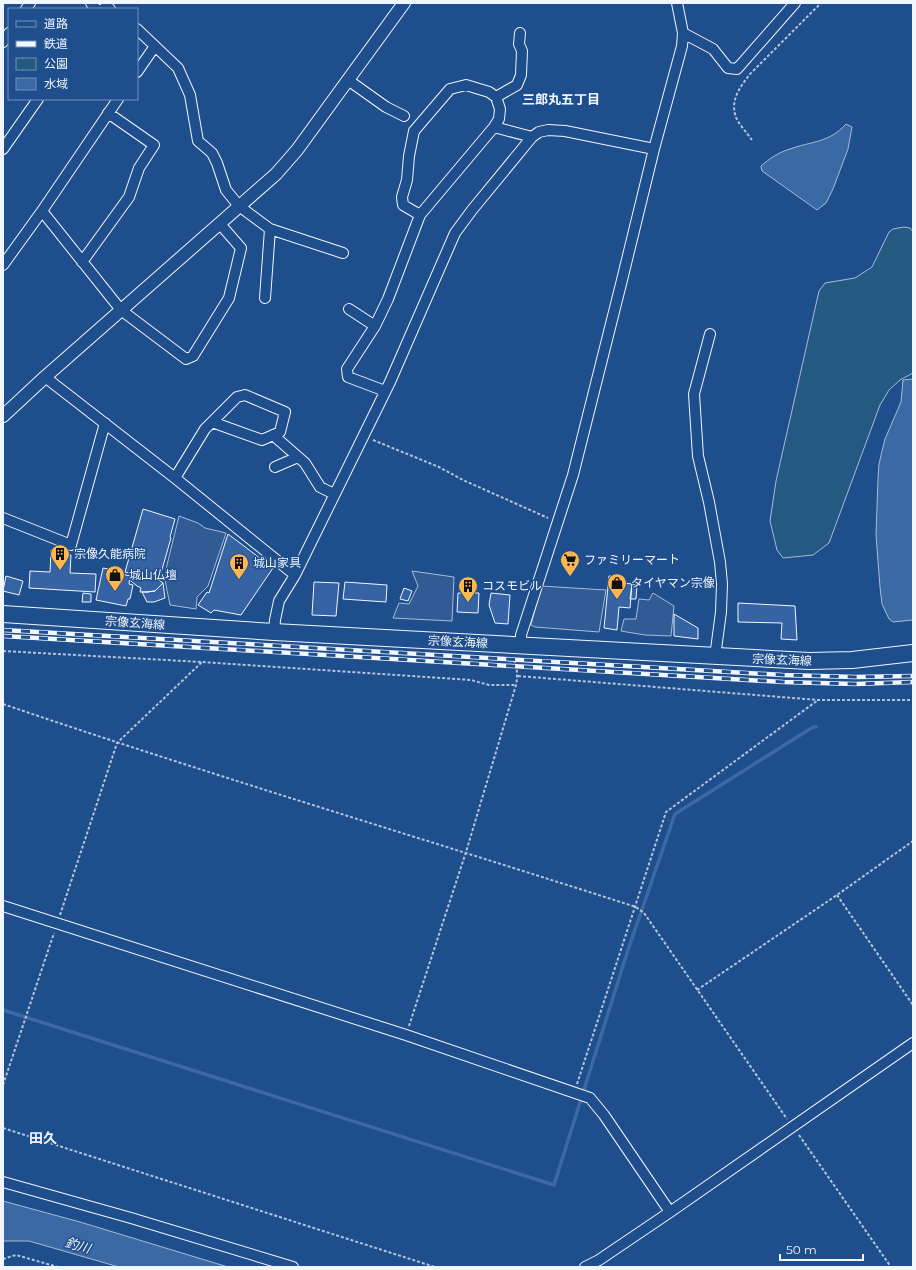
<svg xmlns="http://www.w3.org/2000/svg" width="916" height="1270" font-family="Montserrat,'Noto Sans JP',sans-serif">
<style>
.green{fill:#245a82;stroke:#a8bbd7}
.parking{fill:#305b95;stroke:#a8bbd7}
.water{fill:#3b69a3;stroke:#a8bbd7}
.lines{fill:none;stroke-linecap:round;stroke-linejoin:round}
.stream{stroke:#3b69a3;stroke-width:3.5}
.building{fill:#3563a3;stroke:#f2f6ff}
.minor-casing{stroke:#f2f6ff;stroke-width:12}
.tertiary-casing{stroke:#f2f6ff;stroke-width:14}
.primary-casing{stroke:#f2f6ff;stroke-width:18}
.path{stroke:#b3c4dc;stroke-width:2;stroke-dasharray:3 2;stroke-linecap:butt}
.minor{stroke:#1f4e8c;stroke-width:10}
.tertiary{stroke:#1f4e8c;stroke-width:12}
.primary{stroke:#1f4e8c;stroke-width:16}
.rail-casing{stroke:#f2f6ff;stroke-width:4.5}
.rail{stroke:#1f4e8c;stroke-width:3;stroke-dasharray:9;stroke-linecap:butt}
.labels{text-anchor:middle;stroke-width:3;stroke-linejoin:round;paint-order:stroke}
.poi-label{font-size:12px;fill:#f2f6ff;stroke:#1f4e8c;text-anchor:start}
.street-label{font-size:12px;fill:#f2f6ff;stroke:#1f4e8c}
.neighbourhood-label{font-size:13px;font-weight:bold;fill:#f2f6ff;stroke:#1f4e8c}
.water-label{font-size:13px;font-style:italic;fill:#f2f6ff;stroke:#1f4e8c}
.quarter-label{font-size:14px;font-weight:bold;fill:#f2f6ff;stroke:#1f4e8c}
</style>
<rect width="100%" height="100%" fill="#1f4e8c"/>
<path class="green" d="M904 227 910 228 913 232V373L900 380 889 390 880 405 829 543 813 555 783 558 777 550 770 521 776 481 819 291 825 283 855 278 872 267 889 232 893 229Z"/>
<path class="parking" d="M179 516 198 523 205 528 226 533 208 586 197 597 196 609 170 605 165 580 166 569Z
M412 571 454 577 452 621 393 618 399 603 409 604 418 586Z
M541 586 606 590 599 632 535 627 531 625Z
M653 593 674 606 671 636 645 635 621 631 624 619H636L639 599 649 600Z"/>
<path class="water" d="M846 124 852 127 848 149 833 189 826 203 817 210 762 171 761 166C769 159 779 152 790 149 812 141 829 143 846 124Z
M913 379V620L893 622 889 619 882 604 880 587 876 535 878 479 879 464 882 451 885 439 901 402 903 380Z
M3 1201 80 1222 228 1267H119L29 1241H3Z"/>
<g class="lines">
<path class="stream" d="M3 1010 554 1185 628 950 675 814 813 727H816"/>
</g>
<path class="building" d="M143 509 175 519 170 537 171 538 159 580 163 583 155 591 147 592H140L141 588 137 586 131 581 133 574 125 572Z
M228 534 273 568 241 615 214 610 211 613 198 605 207 592 209 593Z
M51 550 61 551 60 552H64V555H71L70 573 96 574 95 592 29 588 30 571 50 572Z
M103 568 113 570V572L130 576 129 584 133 585 130 599H128L126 606 96 600Z
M6 576 23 581 19 595 3 591Z
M609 576 624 577 623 583 632 584 630 608 619 607 617 630 604 628Z
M314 582 339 583 336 616 312 615Z
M345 582 387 585 386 602 343 599Z
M163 583 165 598 154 602H147L142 592H147L155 591Z
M632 584 637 585 636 599H630Z
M404 588 412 591 408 601 400 599Z
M83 593 91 594V602H82Z
M458 593H479L478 613 457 612Z
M491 593 510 595 508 624 495 623 489 605Z
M738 603 795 606 797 640 781 639 782 623 738 622Z
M674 614 698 628V639L674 636Z"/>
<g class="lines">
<defs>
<path id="minor" d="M91 3 96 9
M26 9 30 3
M103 9 107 7 110 9
M137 29 178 68 190 95 198 141 212 153 217 163 226 190 239 206 270 229 265 298
M683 33 713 49 728 68 737 69 795 3
M3 42 9 33
M137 72 155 46
M348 80 386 107 404 116
M496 97 517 85 521 75 522 51 519 44 520 33
M118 99 42 211 121 310 186 359 193 356 229 298 241 248 220 224
M494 127 532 137
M3 149 38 99
M270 229 343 253
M82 262 129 197 139 168 154 145 108 113
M3 265 42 211
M349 309 375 326
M710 334 694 394 698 456 709 502 720 562 722 584 721 612 715 657
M45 377 175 478 295 575
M385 391 348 377 347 369 375 326 388 299 420 215 494 127 499 119 500 109 496 97 489 92 466 85 450 89 414 131 409 156 407 180 402 197 403 205 420 215
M273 435 305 463 320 487 334 494
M275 467 298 457
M175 478 205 429 237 397 245 395 285 412 280 432 262 440 212 422
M3 518 71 545 105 423
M274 632 275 620 279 601 295 575 390 382 455 233 472 210 532 137 539 132 548 130 565 131 654 149
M521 645V635L573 475 622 280 654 149 682 46 683 33 677 3
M3 906 406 1035 590 1098 604 1115 670 1212
M3 1182 131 1218 293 1267
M585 1267 599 1260 670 1212 913 1043"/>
<path id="tertiary" d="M3 416 45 377 276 174 297 150 404 3"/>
<path id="primary" d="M3 614 274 632 809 661 852 660 913 653"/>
</defs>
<use href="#minor" class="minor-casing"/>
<use href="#tertiary" class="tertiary-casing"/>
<use href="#primary" class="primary-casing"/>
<path class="path" d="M752 140C747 133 736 121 735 114 731 98 741 86 750 74L821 3
M373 440 439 467 463 480 548 518
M3 651 202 662 471 680 489 685H516
M518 676 818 700H913
M3 704C213 776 425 839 636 907L644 913 787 1119
M837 895 913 1005
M60 915 117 743 202 662
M697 990 837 895 913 841
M409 1026 466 852 516 685C518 674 517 668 514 658
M577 1084 666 812 818 700
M3 1085 54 933
M3 1128 435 1267
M799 1135 891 1267
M3 1259 16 1255 58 1267"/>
<use href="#minor" class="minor"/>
<use href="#tertiary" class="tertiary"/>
<use href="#primary" class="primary"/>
<defs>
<path id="rail" d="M3 630 783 675 855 677 913 676
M3 636 783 682 855 684 913 682"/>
</defs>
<use href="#rail" class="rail-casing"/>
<use href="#rail" class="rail"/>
</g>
<defs>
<symbol id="building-pin" viewBox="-11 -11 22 30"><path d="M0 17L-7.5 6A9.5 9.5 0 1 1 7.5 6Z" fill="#ffb74d" stroke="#1f4e8c"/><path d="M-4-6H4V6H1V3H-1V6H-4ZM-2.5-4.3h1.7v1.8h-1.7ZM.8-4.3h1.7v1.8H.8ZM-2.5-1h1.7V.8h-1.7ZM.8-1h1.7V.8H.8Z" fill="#111"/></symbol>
<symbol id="supermarket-pin" viewBox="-11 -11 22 30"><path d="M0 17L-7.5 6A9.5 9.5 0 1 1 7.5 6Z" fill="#ffb74d" stroke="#1f4e8c"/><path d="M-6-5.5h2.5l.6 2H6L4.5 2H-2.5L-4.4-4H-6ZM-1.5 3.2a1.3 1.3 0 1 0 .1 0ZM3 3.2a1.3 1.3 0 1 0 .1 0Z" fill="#111"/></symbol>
<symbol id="shop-pin" viewBox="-11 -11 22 30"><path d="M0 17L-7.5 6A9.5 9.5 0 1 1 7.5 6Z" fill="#ffb74d" stroke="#1f4e8c"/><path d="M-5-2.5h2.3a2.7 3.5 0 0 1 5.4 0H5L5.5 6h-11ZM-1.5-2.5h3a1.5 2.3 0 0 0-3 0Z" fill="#111"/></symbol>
</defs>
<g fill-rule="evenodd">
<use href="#building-pin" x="49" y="543" width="22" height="30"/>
<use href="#supermarket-pin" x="559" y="549" width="22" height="30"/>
<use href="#building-pin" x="228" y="552" width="22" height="30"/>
<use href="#shop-pin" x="104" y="564" width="22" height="30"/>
<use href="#shop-pin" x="606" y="572" width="22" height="30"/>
<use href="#building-pin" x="457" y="575" width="22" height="30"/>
</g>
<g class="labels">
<g class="poi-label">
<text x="74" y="558">宗像久能病院</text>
<text x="584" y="564">ファミリーマート</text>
<text x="253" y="567">城山家具</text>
<text x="129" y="579">城山仏壇</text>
<text x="631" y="587">タイヤマン宗像</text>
<text x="482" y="590">コスモビル</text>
</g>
<g class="street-label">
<text transform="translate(135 623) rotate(4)" y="4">宗像玄海線</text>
<text transform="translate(458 642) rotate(3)" y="4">宗像玄海線</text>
<text transform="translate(782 660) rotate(2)" y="4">宗像玄海線</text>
</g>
<g class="neighbourhood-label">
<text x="561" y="104">三郎丸五丁目</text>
</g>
<g class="water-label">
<text transform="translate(78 1245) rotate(16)" y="5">釣川</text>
</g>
<g class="quarter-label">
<text x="43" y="1143">田久</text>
</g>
</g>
<rect width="916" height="1270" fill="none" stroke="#f2f6ff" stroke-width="8"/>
<rect x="8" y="8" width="130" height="92" fill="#1f4e8c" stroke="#7391ba"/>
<rect x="16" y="21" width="20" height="6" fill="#1f4e8c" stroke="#7391ba"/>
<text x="44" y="28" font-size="12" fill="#f2f6ff">道路</text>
<rect x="16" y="41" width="20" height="6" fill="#f2f6ff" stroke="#7391ba"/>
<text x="44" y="48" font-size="12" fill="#f2f6ff">鉄道</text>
<rect x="16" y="58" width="20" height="12" fill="#245a82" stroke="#7391ba"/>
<text x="44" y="68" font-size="12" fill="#f2f6ff">公園</text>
<rect x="16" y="78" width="20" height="12" fill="#3b69a3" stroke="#7391ba"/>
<text x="44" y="88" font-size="12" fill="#f2f6ff">水域</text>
<path d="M780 1254v6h83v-6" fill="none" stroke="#f2f6ff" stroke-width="2"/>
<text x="786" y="1254" font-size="12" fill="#f2f6ff" stroke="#1f4e8c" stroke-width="3" paint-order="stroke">50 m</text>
</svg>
